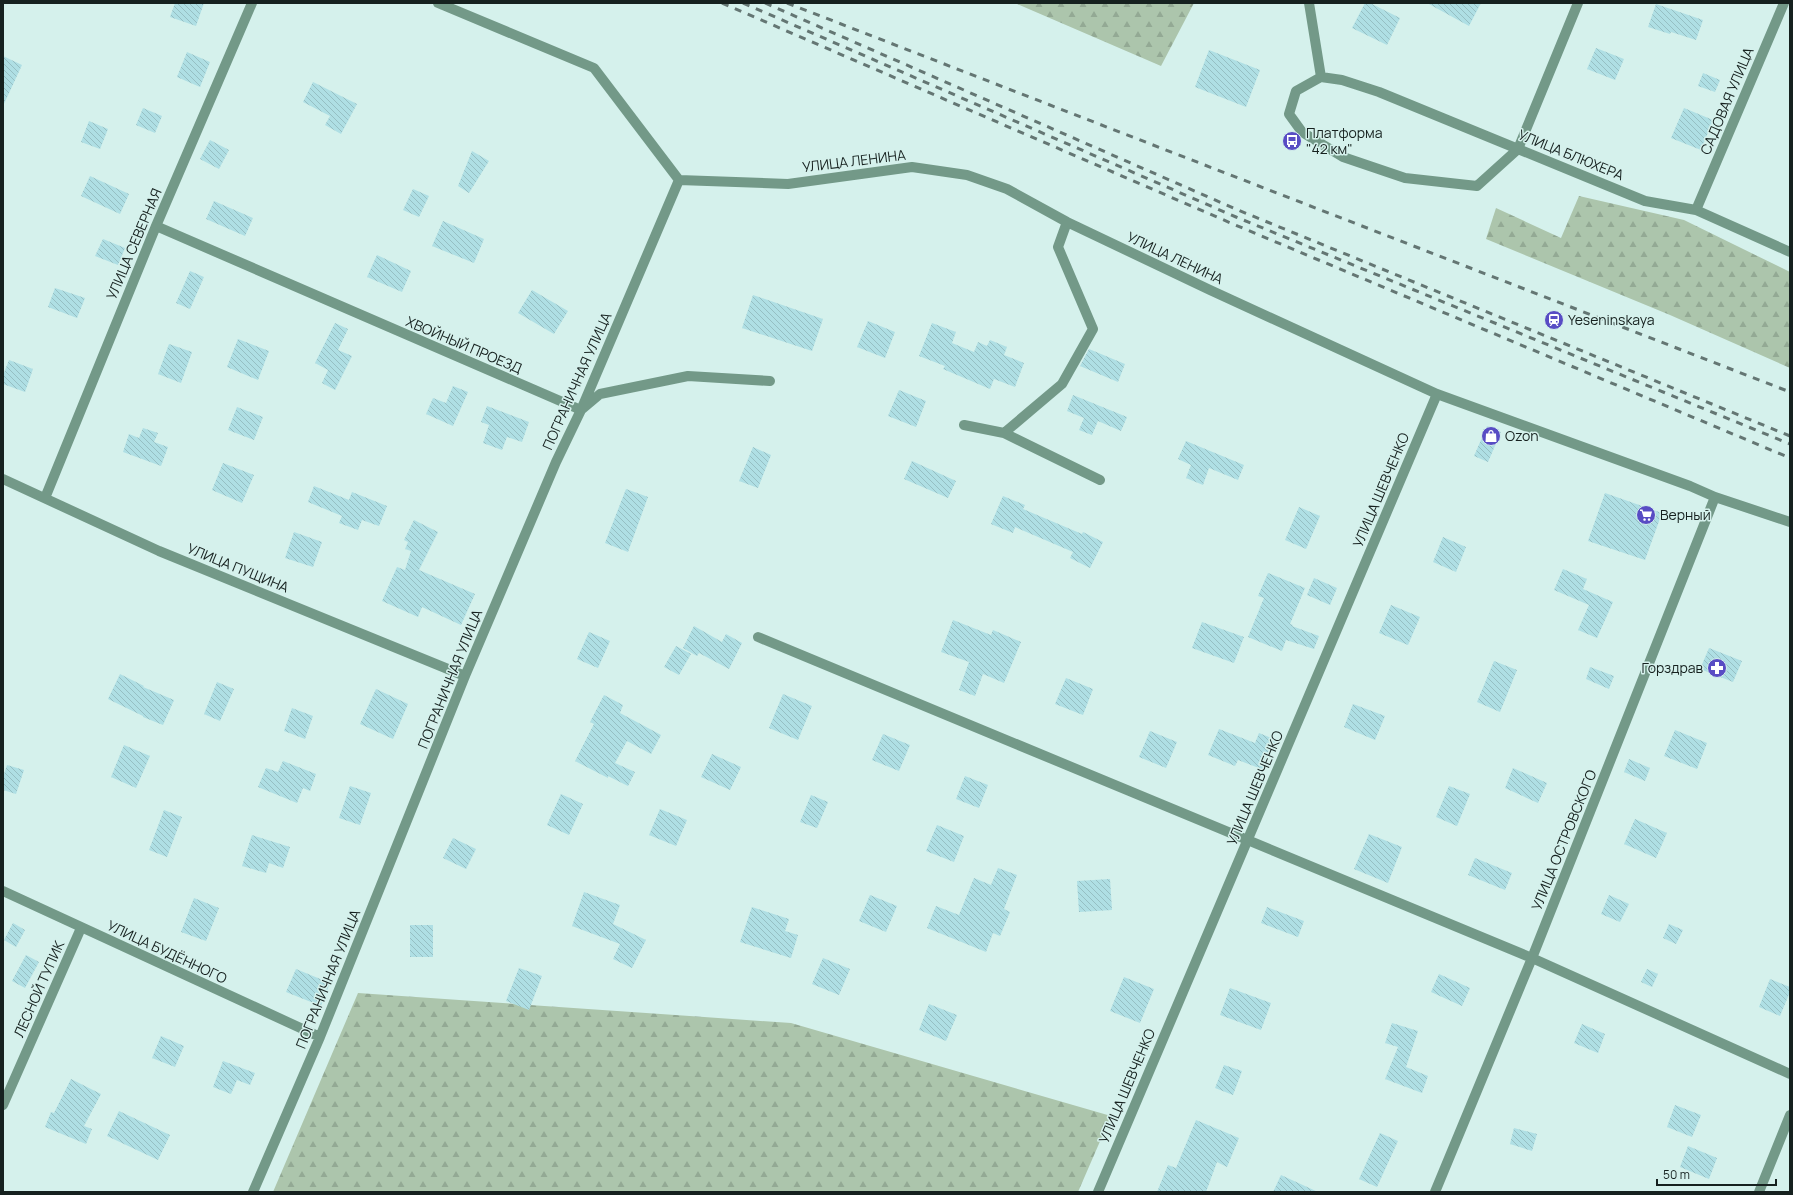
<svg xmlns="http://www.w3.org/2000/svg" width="1793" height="1195" font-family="Manrope,sans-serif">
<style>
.forest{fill:url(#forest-firs)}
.building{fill:url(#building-back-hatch)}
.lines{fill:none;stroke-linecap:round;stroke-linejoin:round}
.minor{stroke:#739988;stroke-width:10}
.rail{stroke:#647673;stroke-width:3;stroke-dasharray:7 7;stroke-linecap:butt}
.labels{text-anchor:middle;stroke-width:3;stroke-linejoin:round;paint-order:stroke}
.street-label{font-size:14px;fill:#16211f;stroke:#d5f1ec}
.poi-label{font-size:14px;fill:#16211f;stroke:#d5f1ec;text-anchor:start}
</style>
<defs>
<pattern id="forest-firs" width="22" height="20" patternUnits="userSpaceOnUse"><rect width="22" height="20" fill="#acc5ac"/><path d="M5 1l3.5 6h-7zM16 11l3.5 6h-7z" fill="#93a994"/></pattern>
<pattern id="building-back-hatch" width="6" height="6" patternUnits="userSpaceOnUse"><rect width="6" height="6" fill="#afdfe4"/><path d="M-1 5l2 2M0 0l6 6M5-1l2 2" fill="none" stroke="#96bfc3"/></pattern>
</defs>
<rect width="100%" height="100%" fill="#d5f1ec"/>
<path class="forest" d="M1015 3H1194L1161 66Z
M1579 196 1684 220 1790 272V368L1670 315 1486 239 1496 208 1561 238Z
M358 993 791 1023 1111 1116 1078 1192H273Z"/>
<path class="building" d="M175 3H204L196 26 170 17Z
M1365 3H1370L1400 18 1387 45 1352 28Z
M1427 3H1481L1469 26Z
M1656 4 1703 20 1696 40 1671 32 1670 34 1648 27Z
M1596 48 1624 59 1615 80 1587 69Z
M1209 50 1260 70 1246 107 1195 87Z
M187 52 210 62 200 87 177 77Z
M3 56 22 65 3 106Z
M1703 73 1720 80 1715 92 1698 86Z
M313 82 357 104 341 134 325 125 330 116 303 102Z
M143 108 162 116 155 133 136 125Z
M1684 108 1713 120 1701 150 1671 138Z
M89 121 108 129 100 149 81 142Z
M210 140 229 150 219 169 200 159Z
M472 151 489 161 469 193 458 186Z
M90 176 129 194 120 214 81 196Z
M413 189 429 196 419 217 403 210Z
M214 201 253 218 245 236 206 219Z
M443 221 484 239 474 263 432 246Z
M103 239 125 248 118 265 95 256Z
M377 255 411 271 402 292 367 277Z
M190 271 204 277 190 309 176 303Z
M55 288 85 298 77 318 48 307Z
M532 290 568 311 554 334 518 313Z
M753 295 823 319 812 351 742 328Z
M868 321 895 332 885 358 857 347Z
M335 323 348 329 338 350 352 356 335 390 322 383 328 370 315 363Z
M932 323 956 332 952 343 974 352 978 342 987 346 990 340 1007 347 1004 355 1024 363 1015 387 994 379 990 389 943 369 945 366 919 356Z
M238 339 269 351 258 380 227 367Z
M169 344 192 352 181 383 158 374Z
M1089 349 1125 364 1118 382 1080 366Z
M9 360 33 369 25 392 3 384V375Z
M453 386 468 392 453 426 426 414 433 398 446 403Z
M899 390 926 401 916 427 888 416Z
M1073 395 1127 417 1121 431 1098 421 1092 435 1079 430 1084 418 1067 411Z
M487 406 529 422 522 442 507 437 502 450 483 443 489 425 481 422Z
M237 407 263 417 254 440 228 430Z
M1487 426 1501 432 1488 462 1474 456Z
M143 428 158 433 154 442 168 447 161 466 123 452 129 434 139 438Z
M1186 441 1244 465 1238 480 1209 468 1203 485 1186 478 1191 465 1178 459Z
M753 447 771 455 758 488 739 481Z
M912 461 956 481 948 498 904 479Z
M223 463 254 475 242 503 212 490Z
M314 486 349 500 352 492 387 506 379 526 362 520 358 530 339 523 342 516 308 502Z
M626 489 648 497 628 552 605 543Z
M1605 493 1662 513 1645 560 1588 541Z
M1003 496 1025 505 1023 509 1082 534 1083 532 1103 542 1090 568 1070 558 1073 552 1015 527 1013 533 991 524Z
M1299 507 1320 516 1306 549 1285 540Z
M414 520 438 532 419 570 475 594 461 625 422 607 418 617 382 601 397 567 405 570 411 551 405 549 408 542 404 540Z
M294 532 322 542 313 567 285 558Z
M1443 537 1466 547 1456 572 1433 562Z
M1563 569 1587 579 1583 589 1613 602 1597 638 1578 630 1589 605 1554 590Z
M1268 573 1305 588 1290 624 1293 625 1292 626 1319 636 1314 649 1286 640 1282 651 1248 637 1264 598 1258 596Z
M1314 578 1337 588 1330 605 1307 595Z
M1391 605 1420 617 1408 645 1379 633Z
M953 620 991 635 993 630 1021 642 1004 683 983 674 975 696 959 690 969 662 941 652Z
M1202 622 1244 637 1234 663 1192 648Z
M694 626 722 642 726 634 742 643 729 669 699 653 697 656 683 648Z
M589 632 610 641 598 668 577 659Z
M676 646 691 654 679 675 664 667Z
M1709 648 1742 661 1733 682 1700 669Z
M1494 661 1517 670 1500 712 1477 702Z
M1590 667 1614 676 1609 689 1586 679Z
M120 674 144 686 143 687 174 700 163 725 143 717V716L108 699Z
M1066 678 1093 689 1083 715 1055 704Z
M217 682 234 689 220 721 204 714Z
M376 689 408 704 393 739 360 724Z
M783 694 812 706 798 740 769 728Z
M604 695 623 705 620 713 661 735 651 754 627 741 615 763 635 772 628 786 608 776V778L575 761 594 724 590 722Z
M1353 704 1385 716 1375 740 1344 727Z
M292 708 313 716 305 739 284 731Z
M1219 729 1255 743 1259 733 1276 740 1264 770 1238 760 1235 766 1208 755Z
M1675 730 1707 743 1697 769 1664 756Z
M1150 731 1177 742 1166 768 1139 757Z
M883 734 910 745 899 771 872 760Z
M124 745 150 756 136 788 111 777Z
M712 754 741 767 730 790 701 777Z
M1629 759 1650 768 1645 781 1624 772Z
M283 761 316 774 310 791 303 788 297 803 258 787 266 768 278 772Z
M7 765 24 770 16 794 3 790V777Z
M1513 768 1547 783 1538 803 1505 788Z
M965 776 988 785 979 808 956 799Z
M350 786 371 793 360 825 339 818Z
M1449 786 1470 794 1457 826 1436 817Z
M561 794 583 804 569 835 547 825Z
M811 795 828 802 817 828 800 822Z
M660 809 687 820 676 846 649 835Z
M164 810 182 817 167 857 149 850Z
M1635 819 1667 833 1656 858 1624 844Z
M937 825 964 836 954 862 926 851Z
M1369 834 1402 847 1388 883 1354 869Z
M252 835 290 847 283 868 269 863 266 873 242 866Z
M453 838 476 849 466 869 443 858Z
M1475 858 1512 873 1505 890 1468 875Z
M998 868 1017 875 1004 909 1010 912 1000 936 993 933 986 952 927 928 936 906 959 915 974 878 991 885Z
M1110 879 1112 910 1079 912 1077 881Z
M584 892 620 905 613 924 646 940 632 968 613 959 620 944 572 926Z
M870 895 897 906 886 932 859 921Z
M1609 895 1629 904 1620 922 1601 914Z
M194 898 219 908 206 941 181 932Z
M752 907 789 919 785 931 798 935 791 958 740 942Z
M1267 907 1304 921 1298 937 1261 923Z
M13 923 25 930 16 947 4 940Z
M1669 924 1683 930 1676 944 1663 938Z
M410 925H433V957H410Z
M26 955 39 962 25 988 12 981Z
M823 958 850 969 839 995 812 984Z
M519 968 542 976 529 1010 506 1001Z
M296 969 330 983 321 1006 286 992Z
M1647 969 1658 974 1652 987 1641 982Z
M1439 974 1470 988 1462 1006 1431 992Z
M1124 977 1154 989 1140 1023 1110 1011Z
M1770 979 1790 987V992L1780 1016 1759 1007Z
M1230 988 1271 1003 1261 1030 1220 1015Z
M929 1004 957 1015 946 1041 919 1030Z
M1392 1023 1418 1031 1406 1067 1428 1076 1422 1093 1385 1079 1398 1047 1385 1043Z
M1582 1024 1605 1034 1598 1053 1574 1043Z
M161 1036 184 1046 175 1067 152 1058Z
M223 1061 255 1073 250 1085 237 1080 231 1094 213 1087Z
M1224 1065 1242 1071 1233 1095 1215 1088Z
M71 1079 101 1094 84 1126 92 1129 86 1144 45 1127 51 1112 54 1113Z
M1675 1105 1701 1115 1692 1137 1667 1127Z
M119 1111 170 1135 158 1160 107 1136Z
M1196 1120 1239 1138 1227 1167 1217 1162 1206 1192H1157L1168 1165 1176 1168Z
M1514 1128 1537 1134 1532 1151 1510 1144Z
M1380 1133 1398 1141 1377 1187 1359 1179Z
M1688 1146 1717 1158 1709 1179 1680 1167Z
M1281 1175 1318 1192H1273Z"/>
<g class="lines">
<path class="minor" d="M438 3 594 68 679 180
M1309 3 1321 77
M1578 3 1518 149 1477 186 1405 178 1343 157 1302 132 1289 114 1296 91 1321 77 1342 80 1379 92 1645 201 1696 210 1790 252
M679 180 788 184 912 167 967 175 1007 189 1067 222 1210 290 1437 394 1690 486 1715 497 1790 522
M1696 210 1784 3
M156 226 581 410 600 394 688 376 770 381
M964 425 1004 433 1100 480
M1004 433 1062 384 1093 329 1058 247 1067 222
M3 479 159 551 465 676
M45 498 156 226 252 3
M758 637 1532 958 1790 1074
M3 891 320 1037
M3 1105 81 928
M253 1192 320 1037 465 676 556 462 581 410 679 180
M1098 1192 1437 394
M1435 1192 1532 958 1715 497
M1759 1192 1790 1115"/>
<path class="rail" d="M722 3 1233 224 1790 458
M743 3 1236 217 1790 444
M765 3 1238 210 1790 436
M787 3 1790 392"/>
</g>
<defs>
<symbol id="bus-disc" viewBox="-11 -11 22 22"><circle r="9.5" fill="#584cc4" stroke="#d5f1ec"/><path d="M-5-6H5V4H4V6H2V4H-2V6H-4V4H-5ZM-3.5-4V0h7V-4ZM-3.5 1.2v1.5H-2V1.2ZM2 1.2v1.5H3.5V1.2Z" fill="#fff"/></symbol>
<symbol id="station-disc" viewBox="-11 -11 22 22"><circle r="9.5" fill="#584cc4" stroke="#d5f1ec"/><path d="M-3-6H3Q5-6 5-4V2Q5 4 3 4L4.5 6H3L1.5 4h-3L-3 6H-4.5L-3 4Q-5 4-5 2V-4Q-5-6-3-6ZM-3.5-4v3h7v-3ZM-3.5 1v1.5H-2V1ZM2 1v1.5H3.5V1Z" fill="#fff"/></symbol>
<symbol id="shop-disc" viewBox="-11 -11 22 22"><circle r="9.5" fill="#584cc4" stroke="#d5f1ec"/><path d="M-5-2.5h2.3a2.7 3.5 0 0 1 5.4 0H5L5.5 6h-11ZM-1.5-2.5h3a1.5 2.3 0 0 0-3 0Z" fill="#fff"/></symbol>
<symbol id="supermarket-disc" viewBox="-11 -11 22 22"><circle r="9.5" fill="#584cc4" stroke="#d5f1ec"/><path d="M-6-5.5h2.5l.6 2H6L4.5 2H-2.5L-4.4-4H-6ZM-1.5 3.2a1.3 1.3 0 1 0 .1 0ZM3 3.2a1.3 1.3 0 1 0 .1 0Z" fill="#fff"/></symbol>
<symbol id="pharmacy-disc" viewBox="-11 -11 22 22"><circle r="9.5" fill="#584cc4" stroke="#d5f1ec"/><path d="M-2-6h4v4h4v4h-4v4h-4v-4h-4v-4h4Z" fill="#fff"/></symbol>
</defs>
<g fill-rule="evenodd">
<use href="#bus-disc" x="1281" y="130" width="22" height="22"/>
<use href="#station-disc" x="1543" y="309" width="22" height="22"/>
<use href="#shop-disc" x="1480" y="425" width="22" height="22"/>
<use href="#supermarket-disc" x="1635" y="504" width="22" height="22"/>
<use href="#pharmacy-disc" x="1706" y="657" width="22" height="22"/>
</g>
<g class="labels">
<g class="street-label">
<text transform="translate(1727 101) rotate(-67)" y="5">САДОВАЯ УЛИЦА</text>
<text transform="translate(1571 155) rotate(22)" y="5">УЛИЦА БЛЮХЕРА</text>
<text transform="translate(854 161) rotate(-7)" y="5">УЛИЦА ЛЕНИНА</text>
<text transform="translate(134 244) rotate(-67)" y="5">УЛИЦА СЕВЕРНАЯ</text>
<text transform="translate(1175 258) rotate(25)" y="5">УЛИЦА ЛЕНИНА</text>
<text transform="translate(464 345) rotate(23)" y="5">ХВОЙНЫЙ ПРОЕЗД</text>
<text transform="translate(577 381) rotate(-66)" y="5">ПОГРАНИЧНАЯ УЛИЦА</text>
<text transform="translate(1381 490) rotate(-67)" y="5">УЛИЦА ШЕВЧЕНКО</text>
<text transform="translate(238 568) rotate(22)" y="5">УЛИЦА ПУЩИНА</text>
<text transform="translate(450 679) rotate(-68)" y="5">ПОГРАНИЧНАЯ УЛИЦА</text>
<text transform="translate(1255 788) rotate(-67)" y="5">УЛИЦА ШЕВЧЕНКО</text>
<text transform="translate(1564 840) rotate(-68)" y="5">УЛИЦА ОСТРОВСКОГО</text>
<text transform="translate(167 952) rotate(25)" y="5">УЛИЦА БУДЁННОГО</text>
<text transform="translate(328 979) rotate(-68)" y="5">ПОГРАНИЧНАЯ УЛИЦА</text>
<text transform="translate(39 989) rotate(-66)" y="5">ЛЕСНОЙ ТУПИК</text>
<text transform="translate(1127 1086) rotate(-67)" y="5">УЛИЦА ШЕВЧЕНКО</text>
</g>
<g class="poi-label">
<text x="1306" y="138">Платформа<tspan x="1306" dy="16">"42 км"</tspan></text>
<text x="1568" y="325">Yeseninskaya</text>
<text x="1505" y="441">Ozon</text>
<text x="1660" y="520">Верный</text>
<text x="1703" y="673" text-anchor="end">Горздрав</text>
</g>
</g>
<rect width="1793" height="1195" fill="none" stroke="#16211f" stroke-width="8"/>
<path d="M1657 1179v6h119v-6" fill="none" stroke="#16211f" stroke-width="2"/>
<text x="1663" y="1179" font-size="12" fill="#16211f" stroke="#d5f1ec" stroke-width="3" paint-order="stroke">50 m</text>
</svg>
